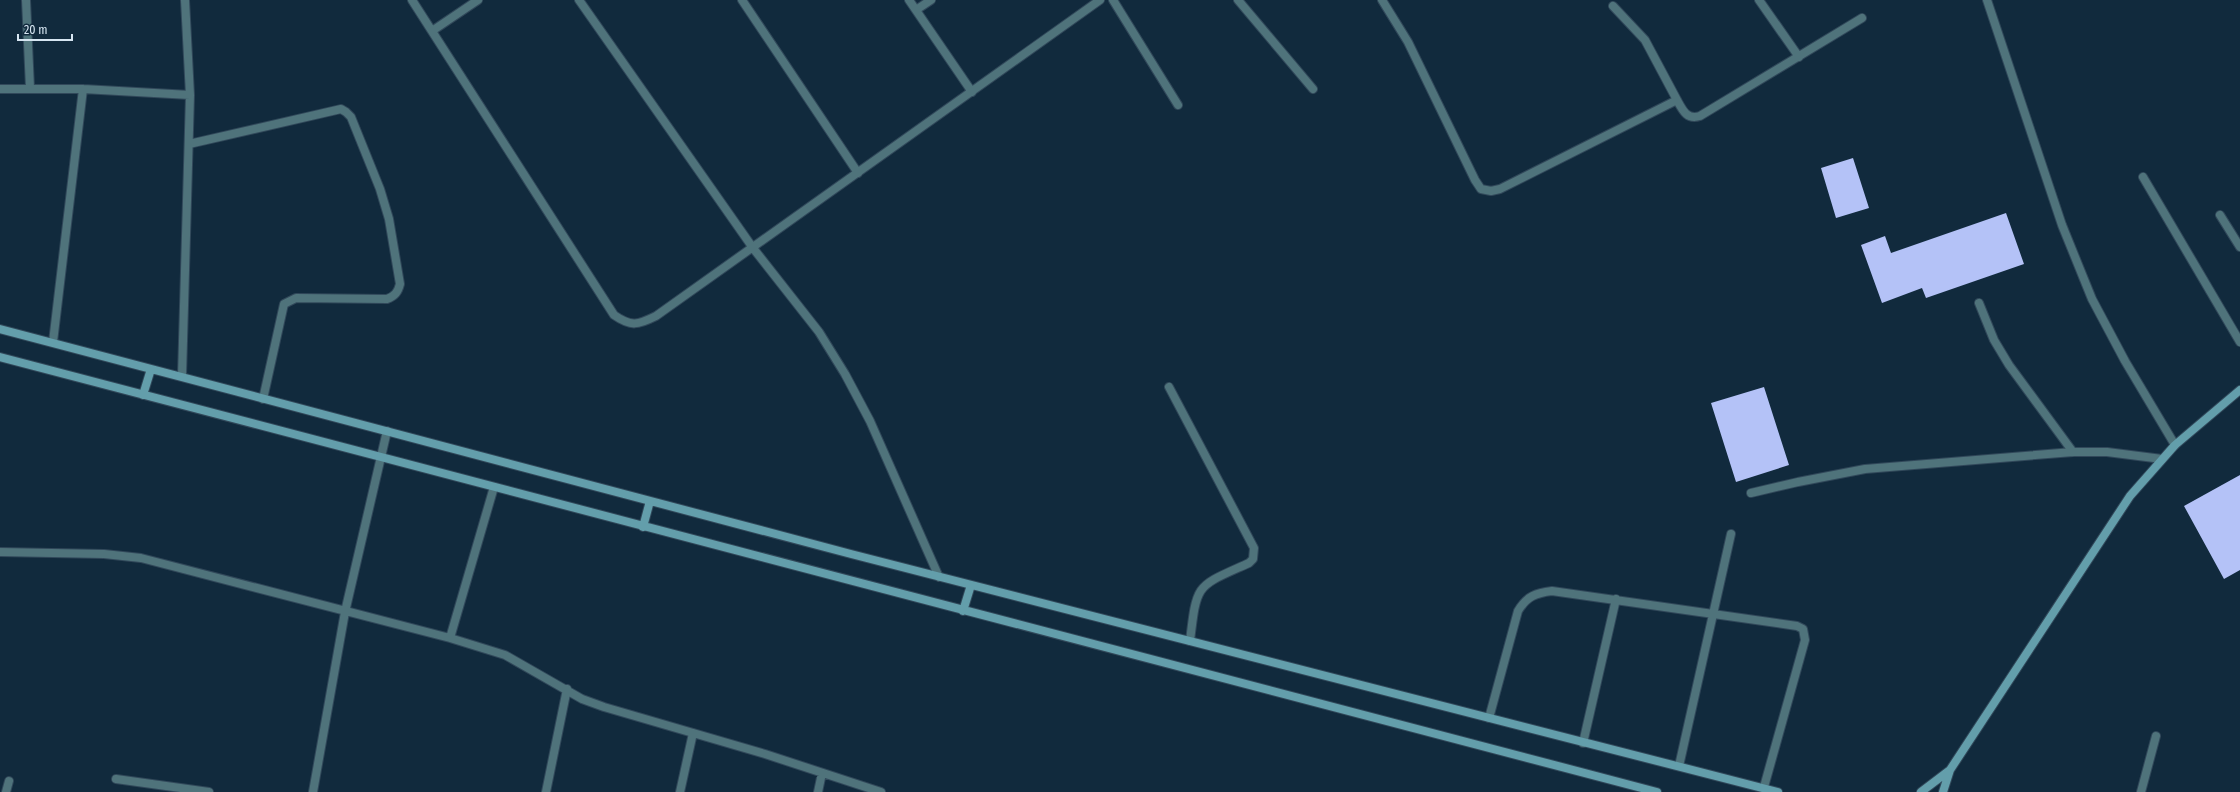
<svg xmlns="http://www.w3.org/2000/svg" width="2240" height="792" font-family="'Fira Sans Condensed',sans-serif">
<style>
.building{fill:#b4c2f7}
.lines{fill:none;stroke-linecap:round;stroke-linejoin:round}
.service-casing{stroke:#31485a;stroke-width:10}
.minor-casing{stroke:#31485a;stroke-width:10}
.secondary-casing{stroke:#31485a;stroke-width:10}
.service{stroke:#4f737b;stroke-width:8}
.minor{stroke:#4f737b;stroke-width:8}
.secondary{stroke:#639eab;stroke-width:8}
</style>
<rect width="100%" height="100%" fill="#112a3d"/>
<path class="building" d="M1853 158 1869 208 1836 218 1821 168Z
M2006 213 2024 264 1926 298 1922 288 1882 303 1861 245 1885 236 1891 253Z
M1764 387 1789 465 1736 482 1711 403Z
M2240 475V570L2224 579 2184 506Z"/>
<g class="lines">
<defs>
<path id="service" d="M26 0 30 88
M185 0 190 95
M0 89H83L190 95 182 376
M189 144 341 109 346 112 351 117 380 189 389 219 400 284C398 292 395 296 387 299L296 298 284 304 263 399
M1979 303 1994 340 2009 365 2073 452
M53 342 83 89
M1169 387 1254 548 1253 559 1249 563C1196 587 1197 582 1190 641
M1751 493 1798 482 1865 469 2073 452H2107L2162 459"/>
<path id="minor" d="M412 0 614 315C631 327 638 325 656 316L1100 0
M579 0 753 248 819 332 845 374 870 421 939 577
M742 0 858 173
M909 0 972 92
M1113 0 1178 105
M1238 0 1313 89
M1382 0 1408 42 1475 180 1481 189 1491 191 1500 189 1677 100C1683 111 1687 120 1700 116L1862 18
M1759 0 1799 57
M1987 0 2062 225 2092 299 2125 361 2175 445
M1613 6 1645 40 1677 100
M916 10 931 0
M432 31 478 0
M2143 177 2240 342
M2220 215 2240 247
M0 552 104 554 141 558 450 638 505 655 582 699 604 707 765 754 881 792
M450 638 494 487
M1489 718 1518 611C1527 596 1536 593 1552 591L1797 626 1803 629 1805 640 1764 787
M1583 743 1616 599
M1679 766 1731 534
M116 779 209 792
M6 792 9 781
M313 792 345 612 387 431
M546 792 567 689
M680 792 693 733
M818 792 822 773
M2141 792 2156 736"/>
<path id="secondary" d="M0 329 851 554 1778 792
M0 357 1657 792
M143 395 151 369
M643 527 650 501
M963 611 971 585
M1921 792 1950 770
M1943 792 1950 770 2130 496 2175 445 2240 390"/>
</defs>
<use href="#service" class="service-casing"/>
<use href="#minor" class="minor-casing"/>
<use href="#secondary" class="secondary-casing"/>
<use href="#service" class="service"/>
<use href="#minor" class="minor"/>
<use href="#secondary" class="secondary"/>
</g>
<path d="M18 34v6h54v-6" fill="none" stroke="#d7e6f2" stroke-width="2"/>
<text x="24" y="34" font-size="12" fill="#d7e6f2" stroke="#112a3d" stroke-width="3" paint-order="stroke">20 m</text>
</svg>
